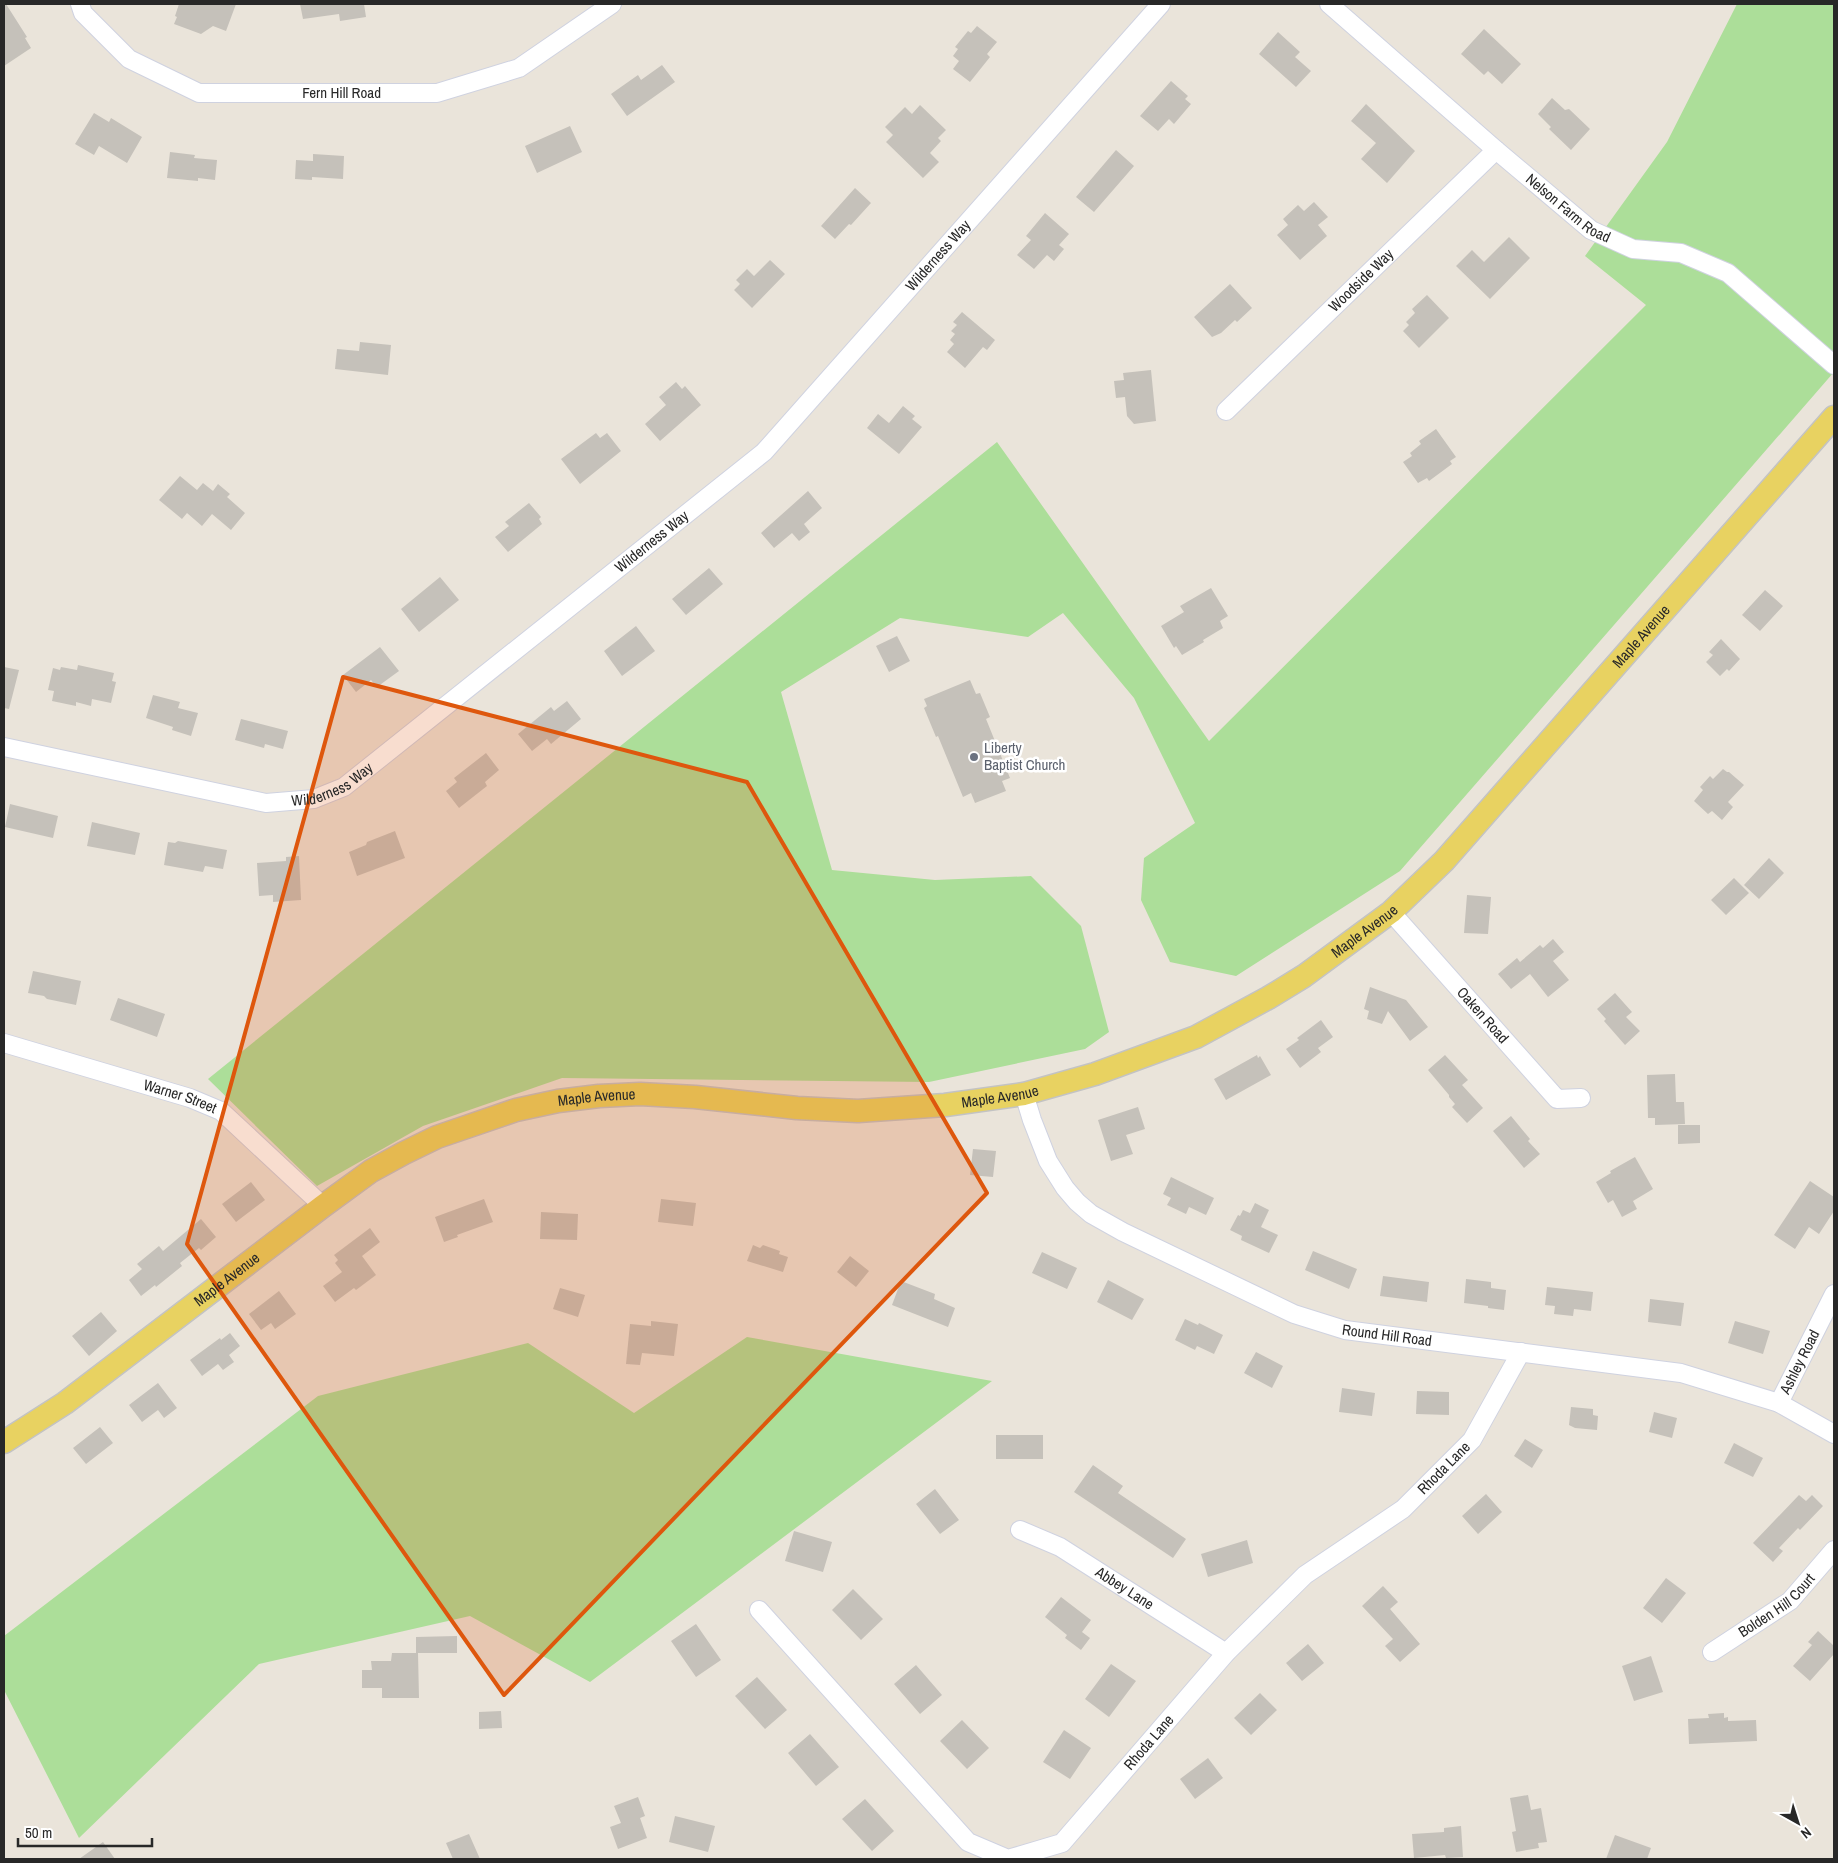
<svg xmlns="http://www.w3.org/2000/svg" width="1838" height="1863" font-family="'Archivo Narrow',sans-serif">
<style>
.green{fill:#acde99}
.building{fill:#c5c1ba}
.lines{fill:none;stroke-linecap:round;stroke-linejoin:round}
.minor-casing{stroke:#cfd2e0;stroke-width:20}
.major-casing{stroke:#c3c3c3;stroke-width:25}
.minor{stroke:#fff;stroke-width:18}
.major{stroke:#e8d261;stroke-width:22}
.marked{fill:#de570d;fill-opacity:0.2;stroke:#de570d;stroke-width:4;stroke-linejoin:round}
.worship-dot{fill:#6b7280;stroke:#fff;stroke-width:2}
.labels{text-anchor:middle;stroke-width:5;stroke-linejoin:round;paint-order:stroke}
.street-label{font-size:15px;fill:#282828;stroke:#fff}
.worship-label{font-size:15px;fill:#5b616d;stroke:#fff;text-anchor:start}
</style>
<rect width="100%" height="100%" fill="#eae4da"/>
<path class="green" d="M1737 4H1834V372L1400 871 1236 976 1170 962 1141 900 1144 858 1195 823 1134 698 1063 613 1028 637 900 618 781 692 832 870 935 880 1031 876 1081 926 1109 1032 1085 1049 929 1082 562 1078 423 1126 317 1186 208 1079 997 442 1209 741 1646 305 1585 256 1667 142Z
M747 1337 992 1381 590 1682 470 1616 259 1664 79 1838 4 1690V1636L318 1396 528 1343 634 1413Z"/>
<path class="building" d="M4 4H6L27 37 25 38 31 48 4 66Z
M179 4H236L226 31 213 26 201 34 174 24 177 17 175 16Z
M300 4H364L366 17 340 21 339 14 303 19Z
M977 26 997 42 987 54 990 57 970 82 953 69 959 61 953 56 958 49 955 47 968 31 971 33Z
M1484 29 1521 64 1502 84 1488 71 1484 75 1461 54Z
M1278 32 1300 52 1295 57 1311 71 1296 87 1259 54Z
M662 65 675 82 627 116 611 94 638 75 641 80Z
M1171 81 1188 96 1185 99 1191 104 1174 124 1169 119 1158 131 1140 116Z
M1552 98 1565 110 1569 109 1590 129 1571 150 1549 129 1551 127 1538 114Z
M1366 104 1415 151 1387 183 1361 159 1376 143 1351 121Z
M920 105 946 130 938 138 941 141 930 153 939 162 923 178 886 142 893 135 885 127 905 107 912 114Z
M94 113 109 122 111 118 142 137 127 163 99 146 94 155 75 144Z
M570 126 582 152 537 173 525 146Z
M1116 150 1134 166 1094 212 1076 197Z
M170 152 195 155 194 158 217 160 215 180 198 178V181L167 178Z
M313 154 344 156 343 179 312 177V180L295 179 296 160 313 161Z
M855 188 871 203 851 225 849 224 835 239 821 226Z
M1314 202 1328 217 1318 225 1327 236 1300 260 1277 235 1288 225 1283 219 1298 205 1304 211Z
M1045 213 1069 234 1059 245 1064 249 1054 261 1047 255 1034 269 1017 255 1031 240 1026 236Z
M1509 237 1530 258 1490 299 1456 266 1472 250 1484 262Z
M770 260 785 274 752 308 734 290 740 284 736 280 747 269 754 276Z
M1230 284 1252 308 1237 322 1235 320 1221 333 1212 337 1194 317Z
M1427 295 1449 318 1419 348 1403 331 1409 325 1406 322 1415 313 1412 309Z
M962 312 995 340 987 350 983 347 965 368 947 352 954 344 950 340 955 334 951 331 957 325 953 322Z
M360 342 391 345 388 375 335 369 337 349 359 351Z
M1151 370 1156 421 1134 424 1127 416 1125 397 1116 398 1114 381 1124 380 1123 373Z
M676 382 682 389 685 386 701 405 660 441 645 424 666 405 659 397Z
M903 406 915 416 912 419 922 427 899 454 867 428 878 414 889 423Z
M1436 429 1456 457 1450 461 1452 464 1429 481 1427 478 1418 483 1403 462 1412 456 1410 453 1421 444 1419 441Z
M596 433 600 438 607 433 621 451 580 484 561 459Z
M180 476 197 490 203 483 213 491 218 484 230 494 227 497 245 513 231 530 212 514 202 526 187 513 182 519 159 500Z
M808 491 822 508 804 524 810 532 799 541 792 533 774 548 761 533Z
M529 503 541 517 539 519 542 524 508 552 495 537 509 526 505 522Z
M709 568 723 584 686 615 672 599Z
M440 577 459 600 419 632 401 609Z
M1211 588 1228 616 1220 621 1223 628 1203 640 1204 642 1182 655 1176 646 1174 648 1161 626 1184 612 1180 606Z
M1765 590 1783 606 1760 631 1742 615Z
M636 626 655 651 622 676 604 651Z
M897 636 910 661 889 672 876 646Z
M1721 639 1740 659 1729 671 1727 669 1720 676 1706 662 1713 655 1709 652Z
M380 647 399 671 377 687 371 680 356 692 343 675Z
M78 665 114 673 112 681 116 682 111 703 92 699 91 706 76 702V706L52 701 54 691 48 690 53 668 60 670 61 667 77 670Z
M4 667 19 670 9 709 4 708Z
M970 680 976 694 980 693 990 717 986 719 1010 778 1002 781 1006 791 975 803 971 793 963 797 938 736 936 737 924 708 927 706 924 699Z
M153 695 180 702 178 708 198 713 191 736 172 730 173 727 146 718Z
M567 701 581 719 551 744 547 739 532 751 518 734 551 707 554 711Z
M241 719 288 731 283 749 265 744 264 748 235 740Z
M486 753 499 770 485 782 487 786 459 808 446 791 457 782 454 778Z
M1723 769 1727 772H1729L1744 785 1728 802 1733 807 1722 820 1712 811 1708 814 1694 801 1703 790 1700 787 1710 776 1713 779Z
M10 804 58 816 53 838 5 827Z
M92 822 140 833 135 855 87 846Z
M395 831 405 858 357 876 349 852 366 845 367 842Z
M178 841 227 850 223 869 205 866 203 872 164 865 168 842 175 843Z
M299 856 301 900 273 902V895L259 896 257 863 286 861V857Z
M1769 858 1784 873 1759 899 1744 885Z
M1734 878 1749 893 1726 915 1711 900Z
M1467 895 1491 897 1488 934 1464 933Z
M1553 939 1564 952 1553 961 1569 980 1548 997 1530 974 1511 989 1498 974 1517 958 1520 962 1540 945 1543 948Z
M33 971 81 981 76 1005 47 999 44 996 28 993Z
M1370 987 1406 1000 1428 1027 1410 1041 1388 1011 1382 1024 1367 1019 1369 1011 1364 1009Z
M1615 993 1632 1012 1626 1017 1640 1031 1625 1045 1604 1021 1606 1019 1597 1009Z
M118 998 165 1014 157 1037 110 1020Z
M1321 1020 1333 1037 1318 1048 1321 1052 1300 1068 1286 1049 1299 1040 1297 1038Z
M1257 1055 1258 1058 1260 1056 1271 1075 1226 1100 1214 1079Z
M1445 1055 1468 1080 1462 1085 1483 1108 1467 1123 1452 1107 1455 1104 1449 1097V1095L1428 1070Z
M1675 1074 1676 1102H1684L1685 1124 1655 1125V1118H1648L1647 1075Z
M1138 1107 1145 1129 1126 1135 1133 1154 1111 1161 1098 1120Z
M1511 1116 1530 1139 1528 1141 1540 1154 1524 1168 1493 1131Z
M1678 1125H1700V1143L1678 1144Z
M973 1149 996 1151 993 1177 970 1175Z
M1635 1157 1653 1189 1633 1201 1637 1209 1622 1217 1613 1200 1608 1203 1596 1182 1611 1173 1610 1171Z
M1171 1177 1214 1198 1206 1215 1189 1207 1186 1214 1167 1205 1171 1198 1163 1194Z
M1810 1181 1834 1197V1211L1819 1234 1809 1227 1795 1249 1774 1235Z
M251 1182 265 1200 236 1222 222 1204Z
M484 1199 493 1222 457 1235 458 1237 444 1242 435 1217Z
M661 1199 696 1203 693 1226 658 1222Z
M1255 1203 1269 1210 1261 1227 1278 1235 1269 1253 1241 1240 1242 1236 1230 1230 1238 1215 1240 1216 1243 1210 1250 1213Z
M541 1212 578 1214 577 1240 540 1239Z
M201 1219 216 1237 201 1250 199 1248 180 1263 182 1266 156 1287 155 1285 141 1296 129 1280 142 1269 137 1264 159 1246 163 1251Z
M370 1228 380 1242 362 1256 376 1275 356 1290 354 1288 335 1302 323 1286 342 1272 335 1263 338 1260 334 1255Z
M753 1245 760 1248 763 1245 780 1251 779 1254 788 1257 783 1272 747 1261Z
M1313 1251 1357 1269 1349 1289 1305 1270Z
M1042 1252 1077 1268 1067 1289 1032 1273Z
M850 1256 869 1271 856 1287 837 1272Z
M1383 1276 1429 1282 1427 1302 1380 1296Z
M1466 1279 1491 1282V1288L1506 1290 1504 1310 1488 1308V1306L1464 1303Z
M1108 1280 1144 1299 1132 1320 1097 1302Z
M901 1281 935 1294 934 1299 955 1308 948 1327 892 1305Z
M1547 1287 1593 1292 1591 1311 1574 1309 1573 1316 1554 1314 1555 1306 1545 1305Z
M560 1288 585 1295 578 1317 553 1309Z
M279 1291 296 1314 275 1329 271 1323 261 1330 249 1314Z
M1650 1299 1684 1303 1681 1326 1648 1322Z
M101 1312 117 1331 89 1356 72 1336Z
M1185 1319 1198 1325 1199 1323 1223 1335 1214 1354 1197 1346 1195 1350 1175 1340Z
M651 1321 678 1324 674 1356 642 1353 640 1365 626 1364 630 1324 651 1326Z
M1735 1321 1770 1331 1763 1354 1728 1343Z
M230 1333 240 1346 229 1355 234 1362 223 1370 218 1364 202 1376 190 1360 220 1338 221 1340Z
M1256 1352 1283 1366 1272 1388 1244 1373Z
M158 1383 177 1408 164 1418 158 1410 142 1422 129 1405Z
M1342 1388 1375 1393 1372 1416 1339 1412Z
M1417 1391 1449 1392V1415L1416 1414Z
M1571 1407 1593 1409V1415L1598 1416 1597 1430 1575 1428 1569 1425Z
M1654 1412 1677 1418 1672 1438 1649 1432Z
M100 1427 113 1443 86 1464 73 1448Z
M996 1435H1043V1459H996Z
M1525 1439 1543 1450 1532 1468 1514 1456Z
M1734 1443 1763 1458 1753 1477 1724 1463Z
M1093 1465 1123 1486 1118 1493 1186 1539 1173 1558 1074 1492Z
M935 1489 959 1520 940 1534 916 1504Z
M1486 1494 1502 1512 1478 1534 1462 1516Z
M1799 1495 1806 1501 1812 1495 1823 1506 1800 1530 1798 1528 1779 1548 1783 1551 1773 1562 1753 1543Z
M794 1531 832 1542 823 1572 785 1561Z
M1247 1540 1253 1563 1208 1577 1201 1554Z
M1666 1578 1686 1593 1662 1623 1643 1608Z
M1383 1586 1398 1602 1390 1609 1420 1644 1400 1662 1385 1646 1393 1639 1362 1606Z
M853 1589 883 1619 861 1640 832 1610Z
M1061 1597 1091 1620 1082 1632 1090 1638 1081 1650 1065 1638 1067 1635 1045 1617Z
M696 1624 721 1660 696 1677 671 1641Z
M1818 1631 1834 1646V1654L1810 1681 1793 1666 1812 1645 1808 1642Z
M457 1636V1653H416V1637Z
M1308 1644 1324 1663 1302 1681 1286 1663Z
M392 1653H418L419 1698H382V1688H362V1670H372L371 1661H391Z
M1651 1656 1663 1692 1634 1701 1622 1666Z
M1111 1664 1136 1681 1109 1717 1085 1699Z
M916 1665 942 1695 920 1714 894 1684Z
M757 1677 787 1710 765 1729 735 1696Z
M1260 1693 1277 1710 1251 1735 1234 1718Z
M501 1711 502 1728 479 1729V1712Z
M1724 1713V1718L1728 1717V1721L1756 1720 1757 1741 1689 1744 1688 1719 1709 1718 1708 1714Z
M962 1720 989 1748 967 1769 940 1741Z
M1064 1730 1091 1748 1070 1779 1043 1762Z
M810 1734 839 1767 816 1786 788 1753Z
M1208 1758 1223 1778 1195 1799 1180 1779Z
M1528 1795 1531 1810 1541 1808 1547 1842 1538 1843 1539 1848 1516 1852 1512 1832 1516 1831 1510 1798Z
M638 1797 645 1816 640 1818 647 1838 618 1849 610 1827 621 1823 614 1806Z
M865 1799 894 1831 872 1851 842 1819Z
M675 1816 715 1826 708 1852 669 1842Z
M1461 1826 1463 1857 1446 1858 1445 1855 1414 1858 1412 1834 1444 1832V1828Z
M469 1834 480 1859H453L446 1843Z
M1615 1835 1651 1848 1647 1859H1606Z
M103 1842 115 1859H79Z"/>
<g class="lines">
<defs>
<g id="minor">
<path id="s1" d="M80 4 83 13 129 59 199 93H437L519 68 612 4"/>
<path id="s2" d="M1329 4 1496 150 1591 230 1633 249 1681 253 1728 273 1834 365"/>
<path id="s3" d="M1226 411 1496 150"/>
<path id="s4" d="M4 747 266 803 314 799 344 787 764 452 1161 4"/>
<path id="s5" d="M1391 912 1557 1099 1581 1098"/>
<path id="s6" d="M4 1043 190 1098 221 1111 323 1206"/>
<path id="s7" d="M1024 1094 1032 1120 1048 1161 1065 1188 1077 1202 1091 1214 1123 1232 1294 1314 1345 1330 1681 1373 1779 1403 1834 1434"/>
<path id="s8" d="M1779 1403 1834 1294"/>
<path id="s9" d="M1020 1530 1060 1547 1226 1653"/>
<path id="s10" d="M759 1610 968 1842 1008 1859 1062 1843 1226 1653 1305 1575 1403 1509 1472 1440 1521 1352"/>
<path id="s11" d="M1712 1652 1790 1601 1834 1550"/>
</g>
<g id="major">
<path id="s12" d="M4 1442 65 1403 323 1206 371 1171 404 1153 437 1137 516 1110 558 1101 599 1096 640 1094 695 1097 797 1108 858 1111 945 1105 1024 1094 1095 1074 1196 1037 1268 998 1304 976 1391 912 1444 861 1834 417"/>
</g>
</defs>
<use href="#minor" class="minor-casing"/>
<use href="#major" class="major-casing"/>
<use href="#minor" class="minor"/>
<use href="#major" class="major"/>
</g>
<path class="marked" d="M343 677 747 782 987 1193 504 1695 187 1244Z"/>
<circle class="worship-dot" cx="974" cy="757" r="5"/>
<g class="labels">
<g class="street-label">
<text dy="5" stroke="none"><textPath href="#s1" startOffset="295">Fern Hill Road</textPath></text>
<text dy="5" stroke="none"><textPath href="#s2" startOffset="315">Nelson Farm Road</textPath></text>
<text dy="5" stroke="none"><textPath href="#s4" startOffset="1148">Wilderness Way</textPath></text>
<text dy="5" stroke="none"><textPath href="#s3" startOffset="188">Woodside Way</textPath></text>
<text dy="5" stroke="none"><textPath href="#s4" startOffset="742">Wilderness Way</textPath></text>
<text dy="5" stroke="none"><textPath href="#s12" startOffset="1911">Maple Avenue</textPath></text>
<text dy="5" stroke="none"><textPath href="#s4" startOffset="338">Wilderness Way</textPath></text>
<text dy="5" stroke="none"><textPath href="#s12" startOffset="1506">Maple Avenue</textPath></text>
<text dy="5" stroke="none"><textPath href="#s5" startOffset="138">Oaken Road</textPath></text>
<text dy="5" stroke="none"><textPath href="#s12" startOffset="1101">Maple Avenue</textPath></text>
<text dy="5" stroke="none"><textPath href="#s6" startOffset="184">Warner Street</textPath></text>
<text dy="5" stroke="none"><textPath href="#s12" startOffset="696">Maple Avenue</textPath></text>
<text dy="5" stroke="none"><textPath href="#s12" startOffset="276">Maple Avenue</textPath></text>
<text dy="5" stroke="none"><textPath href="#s7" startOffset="462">Round Hill Road</textPath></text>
<text dy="5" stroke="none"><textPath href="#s8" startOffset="46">Ashley Road</textPath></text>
<text dy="5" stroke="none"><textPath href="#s10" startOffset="950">Rhoda Lane</textPath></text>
<text dy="5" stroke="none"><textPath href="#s9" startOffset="120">Abbey Lane</textPath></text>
<text dy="5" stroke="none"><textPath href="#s11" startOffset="80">Bolden Hill Court</textPath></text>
<text dy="5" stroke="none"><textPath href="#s10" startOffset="545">Rhoda Lane</textPath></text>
</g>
<g class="worship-label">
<text x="984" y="753">Liberty<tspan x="984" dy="17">Baptist Church</tspan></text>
</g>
</g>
<rect width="1838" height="1863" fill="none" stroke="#282828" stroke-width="10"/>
<g transform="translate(1798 1823) rotate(141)" stroke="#ffffff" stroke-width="4" paint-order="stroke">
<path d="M0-4L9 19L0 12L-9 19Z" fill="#282828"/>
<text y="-8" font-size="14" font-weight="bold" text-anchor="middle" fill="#282828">N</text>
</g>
<path d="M18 1838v8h134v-8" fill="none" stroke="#282828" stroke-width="2.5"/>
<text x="25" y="1838" font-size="15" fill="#282828" stroke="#ffffff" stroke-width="4" paint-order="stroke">50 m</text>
</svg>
